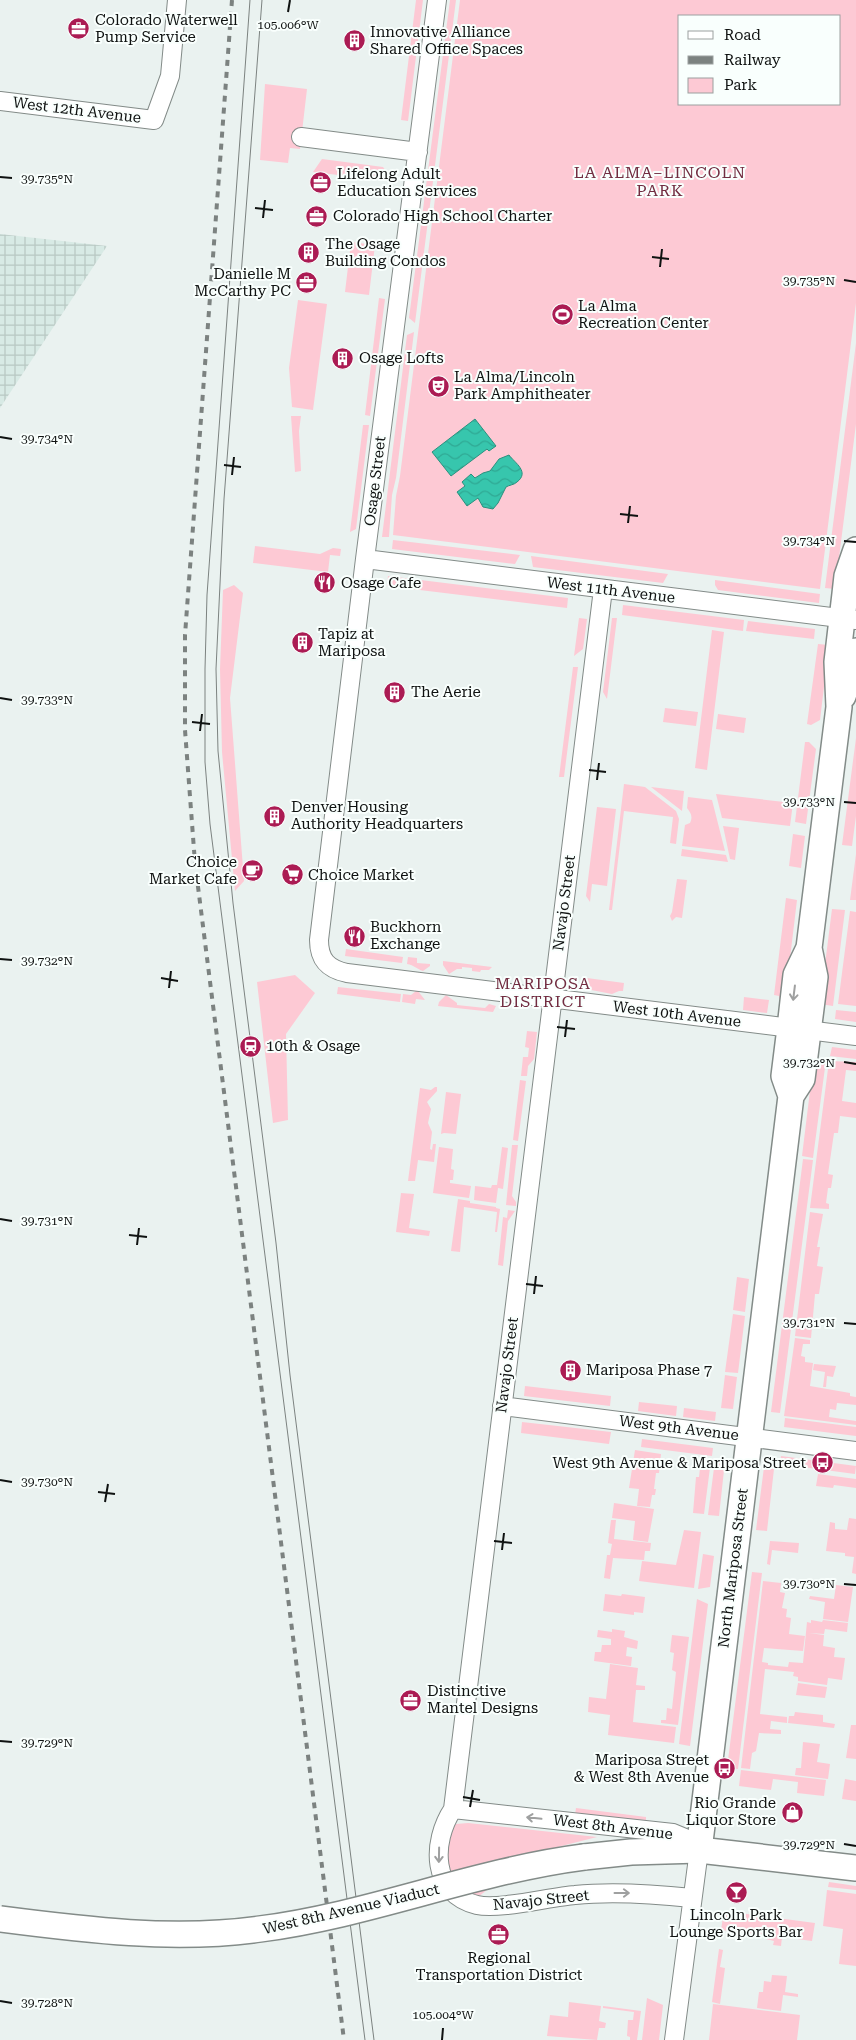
<svg xmlns="http://www.w3.org/2000/svg" width="856" height="2040" font-family="'Roboto Serif',serif">
<style>
.industrial{fill:url(#industrial-grid)}
.green{fill:#fdc9d4;fill-rule:evenodd}
.water{fill:url(#water-waves);stroke:#2b907e}
.lines{fill:none;stroke-linecap:round;stroke-linejoin:round}
.street-casing{stroke:#838b88;stroke-width:20}
.secondary-casing{stroke:#838b88;stroke-width:28}
.street{stroke:#fff;stroke-width:18}
.secondary{stroke:#fff;stroke-width:25}
.tram{stroke:#7c8280;stroke-width:1}
.rail{stroke:#7c8280;stroke-width:4;stroke-dasharray:6 6;stroke-linecap:butt}
.secondary-bridge-casing{stroke:#838b88;stroke-width:28;stroke-linecap:butt}
.secondary-bridge{stroke:#fff;stroke-width:25}
.oneway{stroke:#9fa0a0}
.ticks{fill:none;stroke:#0f1211;stroke-width:2}
.labels{text-anchor:middle;stroke-width:4;stroke-linejoin:round;paint-order:stroke}
.poi-label{font-size:15px;fill:#0f1211;stroke:#f9fffd;text-anchor:start}
.street-label{font-size:15px;fill:#0f1211;stroke:#f9fffd}
.neighbourhood-label{font-size:16px;letter-spacing:1px;fill:#712c40;stroke:#f9fffd}
.ticks-label{font-size:12px;text-anchor:middle;fill:#0f1211;stroke:#f9fffd;stroke-width:4;stroke-linejoin:round;paint-order:stroke}
</style>
<defs>
<pattern id="industrial-grid" width="8" height="8" patternUnits="userSpaceOnUse" patternTransform="scale(1.25)"><rect width="8" height="8" fill="#d8eae5"/><path d="M0 4h8M4 0v8" fill="none" stroke="#b8c8c3"/></pattern>
<pattern id="water-waves" width="16" height="10" patternUnits="userSpaceOnUse" patternTransform="scale(1.25)"><rect width="16" height="10" fill="#37c6ad"/><path d="M0 5q4-4 8 0t8 0" fill="none" stroke="#2fa994"/></pattern>
</defs>
<rect width="100%" height="100%" fill="#eaf2f0"/>
<path class="industrial" d="M0 234 107 246 0 408Z"/>
<path class="green" d="M416 0H423L408 121 401 120Z
M450 0H456L415 323 409 318Z
M460 0H856V303L820 589 393 535 396 496 400 476ZM680 16H840V104H680Z
M265 84 307 89 300 149 290 148 288 163 260 160Z
M322 159 383 167 389 175 388 181 313 172Z
M351 242 375 245 369 295 345 292Z
M379 298 385 299 370 416 365 415Z
M298 300 327 304 313 410 292 407 289 368Z
M414 332 396 478 392 495 389 537H382L407 335Z
M856 343V424L835 589 825 588Z
M291 416H301L299 431 301 471 295 472Z
M363 425H369L356 529 350 532Z
M393 540 520 555 515 564 392 549Z
M255 546 320 554 333 548 341 549 340 556 330 555 328 572 253 563Z
M531 556 668 574 663 583 533 567Z
M388 576 568 598 567 608 387 586Z
M715 580 820 594 819 603 718 590 715 585Z
M234 585 243 593 230 698 244 881 235 891 222 752 220 669 223 590Z
M623 605 744 620 743 631 622 615Z
M579 618 587 619 583 649 574 656Z
M612 618H617L607 699 603 692Z
M748 621 815 629 814 639 746 631Z
M712 630 724 632 707 770 695 768Z
M818 644 829 645 820 720 811 725 807 724Z
M573 667H578L564 777H559Z
M665 708 698 712 696 726 663 722Z
M718 714 746 718 744 733 716 729Z
M856 738V816L852 846 842 845Z
M805 742H809L816 749 806 824 795 822Z
M624 784 645 787 676 811 679 819 676 844 670 843 673 817 624 811 612 910H609Z
M651 787 684 791 682 811Z
M716 794 793 803 790 826 722 818Z
M688 797 712 800 725 851 682 846 685 825 690 823C693 817 691 813 687 808Z
M597 807 616 809 607 886 592 884 590 902 586 896Z
M723 826 739 828 735 860 730 859Z
M793 834 805 836 801 868 789 866Z
M682 849 726 855 728 862 681 856Z
M856 854V900H850Z
M677 879 687 880 682 918 676 917 672 921 670 916 672 912Z
M786 898 797 900 785 1000 779 999V996L774 995Z
M832 909 845 910 833 1006 820 1004Z
M850 911 856 912V1006L838 1004Z
M346 949 403 957 402 963 345 956Z
M408 957 417 958V963L430 964V966L423 971C417 969 414 965 407 964Z
M443 961 492 967 489 970H481L480 972 472 971V968L462 967V969H457L449 974 443 965Z
M295 975 315 993 286 1034 288 1120 273 1123 257 982Z
M587 978 624 983 623 991H619L612 994 586 989Z
M338 987 401 994 400 1002 337 994Z
M416 991H418L425 1000 416 999 415 1004 402 1002 403 994 411 995Z
M446 995 457 1003V1005L485 1008 489 1004 496 1006 493 1012 438 1006 439 1002Z
M744 997 769 1000 767 1013 743 1010Z
M836 1010 856 1012V1022L835 1019Z
M527 1031 537 1032 534 1059 528 1066 527 1076H521L523 1057H528L529 1048 525 1047Z
M832 1047 856 1050V1059L830 1056Z
M814 1058 826 1060 813 1158 802 1156Z
M829 1061 856 1062V1071L846 1070 842 1101 856 1103V1118L840 1116 838 1133H834L828 1174 833 1175 831 1188H828L826 1203 829 1204V1209L810 1208Z
M520 1080 526 1081 518 1141 513 1140Z
M435 1087H437V1091L427 1102 431 1109 428 1123 432 1132 430 1149 432 1150 433 1144H436L434 1162 418 1160 415 1181H408L420 1088 431 1090Z
M446 1092 461 1094 456 1134 444 1133 441 1134Z
M512 1145H518L512 1196 516 1202V1206L506 1205Z
M439 1147 453 1149 451 1169 454 1170 453 1180H450V1183L471 1186 469 1198 433 1193Z
M502 1147 508 1148 503 1189 498 1188 496 1203 474 1200 475 1186 491 1188 492 1185H497Z
M803 1159 813 1160 780 1413 771 1412Z
M401 1193 414 1194 409 1228 430 1231 429 1236 396 1232Z
M458 1199 470 1201V1203L496 1207V1208L500 1209 497 1232H495L497 1212 464 1207 460 1252 451 1251Z
M508 1210 515 1211 508 1221 503 1266 498 1265 503 1217 507 1218Z
M810 1212 823 1214 817 1247H820L817 1266 823 1267 819 1294H815L811 1338 795 1336Z
M737 1277 749 1279 745 1312 733 1310Z
M733 1314 745 1316 738 1373 725 1372Z
M795 1338 810 1340V1344H803L801 1356 805 1357V1362L813 1363 810 1386 850 1393V1396L856 1397V1405L837 1403 836 1410 830 1409 829 1417 856 1421V1425L784 1416Z
M814 1364 836 1366 833 1377 827 1376 826 1387H823L825 1372 813 1370Z
M725 1375 737 1377 733 1409 721 1408Z
M525 1386 611 1396 610 1406 524 1396Z
M639 1402 677 1406 676 1416 638 1411Z
M684 1408 716 1412 715 1421 683 1417Z
M785 1418 856 1427V1436L784 1427Z
M522 1422 611 1432 609 1444 521 1433Z
M642 1439 713 1448 712 1456 641 1447Z
M635 1450 661 1454 659 1473H656L654 1489H656L655 1495H652L650 1507 637 1506 639 1489 629 1488Z
M781 1456 856 1466 855 1474 780 1464Z
M701 1459 711 1460 704 1514 693 1513 696 1477H699Z
M715 1460 725 1461 719 1516 708 1515Z
M764 1467 774 1469 767 1531 756 1530Z
M818 1474 856 1479V1488L834 1485 833 1488 816 1486Z
M614 1503 654 1509 648 1542 633 1540 635 1521 612 1518Z
M849 1518 856 1519V1574L852 1573 854 1557 845 1556V1553L826 1551 830 1522 835 1523V1529L847 1530Z
M611 1520H616L614 1539 651 1543 650 1551H645L644 1560 613 1558 610 1579 604 1578 607 1555H610L612 1544 608 1543Z
M684 1530 701 1532 694 1588 639 1581 642 1561 676 1565Z
M770 1541 799 1543 798 1553 772 1550 770 1565 767 1564Z
M703 1554 714 1556 710 1587 698 1589Z
M752 1572 762 1573 738 1769 727 1768Z
M763 1581 781 1583 780 1592 785 1593 782 1608 787 1609 786 1617 791 1618 789 1634 805 1636 803 1651 764 1648 762 1662 768 1663V1665L788 1667 789 1662 803 1663 807 1622 811 1623V1620L822 1622 823 1620 848 1623 847 1632 825 1629 824 1634 809 1633 824 1635 823 1646 835 1648 834 1657 845 1658 842 1680 828 1678 827 1685 798 1681V1677L793 1676 794 1672 765 1669 760 1714 787 1717V1723L771 1721 770 1729 781 1730V1734L759 1733 756 1751 752 1753 750 1769 741 1768Z
M836 1585 853 1587 848 1622 823 1619 825 1602 809 1599 810 1596 834 1599Z
M605 1594 621 1596 622 1594 645 1597 643 1613 634 1612V1615L603 1611Z
M697 1599 708 1604 690 1746 679 1744Z
M612 1629 625 1631 624 1637 638 1641 637 1649 627 1647 626 1656 632 1657 631 1666 594 1661 595 1652H601L602 1645H611V1639L597 1637 598 1630 612 1632Z
M672 1635 689 1637 678 1725 661 1723V1720H666L667 1708 672 1709 676 1672 672 1670 674 1653 670 1652Z
M610 1664 638 1668 636 1685 645 1686V1690H636L633 1722 676 1727 674 1743 608 1735 610 1715 588 1712 589 1697 606 1699Z
M798 1683 827 1687 825 1698 796 1695Z
M795 1712 823 1715V1722L835 1724 834 1728 788 1723 789 1716H794Z
M851 1725H856V1759L846 1758Z
M803 1742 820 1744 817 1762 830 1764 828 1779 795 1775 796 1768H801Z
M741 1770 826 1780 824 1796 797 1793 798 1782 773 1779 771 1790 739 1786Z
M845 1779 856 1781V1801L842 1799Z
M576 1808 646 1817V1820L575 1815Z
M468 1823 597 1837 534 1853 478 1897 470 1895 456 1884 444 1859 451 1827 456 1824Z
M829 1882 856 1886V1890L828 1887Z
M827 1890 856 1894V1966L839 1964 843 1929 823 1926Z
M724 1911 815 1923 812 1941 782 1937 781 1946 773 1945 774 1941 766 1939V1935L721 1930Z
M719 1949 723 1950 720 1967 725 1968 720 2004 712 2002Z
M772 1975 787 1976 785 1992 798 1994V1997L783 1995 781 2011 757 2008 759 1992H763L764 1981 771 1982Z
M647 1998 663 2005 659 2040H642Z
M569 2002 601 2006 599 2021 606 2023 605 2028H599L597 2040 547 2036 550 2015 568 2017Z
M713 2004 800 2015 797 2040H709Z
M603 2006 641 2011 637 2040H630V2037L627 2036 628 2020H633L634 2012 603 2008Z"/>
<path class="water" d="M475 419 496 446 489 451 487 449 451 476 432 452Z
M509 455C515 463 530 472 517 482 514 485 509 485 506 487L498 503 493 509 483 507 478 498 467 506 457 492 465 486 462 482 471 474 475 478 483 473 490 471 499 459Z"/>
<g class="lines">
<defs>
<path id="street" d="M437 0 365 559 319 940C319 960 328 969 347 973L856 1036
M0 101 154 120 170 76 177 0
M301 137 418 152
M365 559 856 620
M603 589 453 1809C431 1842 431 1894 477 1905 499 1910 550 1897 575 1895 614 1891 654 1894 692 1898
M502 1406 856 1451
M453 1809 673 1833 685 1838 699 1850 674 2040"/>
<path id="secondary" d="M843 696 854 664 856 651
M791 1096 784 1076 790 1028 796 975 809 948
M699 1850 791 1096 802 1079 815 977 809 948 839 707 837 662 845 594 847 576 856 550
M584 1857 631 1852 699 1850 856 1868"/>
</defs>
<use href="#street" class="street-casing"/>
<use href="#secondary" class="secondary-casing"/>
<use href="#street" class="street"/>
<use href="#secondary" class="secondary"/>
<path class="tram" d="M250 0 207 595 205 669V762L210 824 365 2040
M262 0 224 499 216 669 218 751 233 903 276 1243 290 1375 374 2040"/>
<path class="rail" d="M232 0 185 635V730L195 863 344 2040"/>
<defs>
<path id="secondary-bridge" d="M0 1919C85 1930 174 1941 260 1929 370 1915 474 1871 584 1857"/>
</defs>
<use href="#secondary-bridge" class="secondary-bridge-casing"/>
<use href="#secondary-bridge" class="secondary-bridge"/>
</g>
<defs><path id="oneway-shaft" d="M-6 0H5M1.5-3L5.5 0L1.5 3" fill="none" stroke-width="1.6" stroke-linecap="round" stroke-linejoin="round" transform="scale(1.25)"/></defs>
<g class="oneway">
<use href="#oneway-shaft" transform="translate(794 993) rotate(97)"/>
<use href="#oneway-shaft" transform="translate(534 1818) rotate(-174)"/>
<use href="#oneway-shaft" transform="translate(439 1855) rotate(91)"/>
<use href="#oneway-shaft" transform="translate(622 1893)"/>
</g>
<path class="ticks" d="M288 12 290 0M0 177 12 178M255 208 273 210M263 218 265 200M652 257 669 259M660 267 662 249M844 280 856 282M0 437 12 439M224 465 241 467M232 475 234 457M620 514 638 516M628 523 630 506M844 541 856 542M0 698 12 700M192 722 210 724M200 731 202 714M589 770 606 772M597 780 599 763M844 802 856 803M0 959 12 960M161 978 178 981M169 988 171 971M557 1027 575 1029M565 1037 567 1020M844 1062 856 1064M0 1219 12 1221M129 1235 147 1237M137 1245 139 1228M526 1284 543 1286M534 1294 536 1276M844 1323 856 1324M0 1480 12 1482M98 1492 115 1494M105 1502 108 1484M494 1541 512 1543M502 1550 504 1533M844 1584 856 1585M0 1741 12 1742M463 1797 480 1800M470 1807 473 1790M844 1844 856 1846M0 2001 12 2003M442 2040 443 2028"/>
<defs>
<symbol id="office-disc" viewBox="-11 -11 22 22"><circle r="9.5" fill="#ab1b53" stroke="#f9fffd"/><path d="M-6-3h4V-5.5h4V-3h4V5H-6ZM-1-4.5V-3h2v-1.5ZM-6 0V1H6V0Z" fill="#fff"/></symbol>
<symbol id="building-disc" viewBox="-11 -11 22 22"><circle r="9.5" fill="#ab1b53" stroke="#f9fffd"/><path d="M-4-6H4V6H1V3H-1V6H-4ZM-2.5-4.3h1.7v1.8h-1.7ZM.8-4.3h1.7v1.8H.8ZM-2.5-1h1.7V.8h-1.7ZM.8-1h1.7V.8H.8Z" fill="#fff"/></symbol>
<symbol id="stadium-disc" viewBox="-11 -11 22 22"><circle r="9.5" fill="#ab1b53" stroke="#f9fffd"/><path d="M0-5a6.5 5 0 1 0 0 10a6.5 5 0 1 0 0-10ZM-3.5-1.8h7v3.6h-7Z" fill="#fff"/></symbol>
<symbol id="theatre-disc" viewBox="-11 -11 22 22"><circle r="9.5" fill="#ab1b53" stroke="#f9fffd"/><path d="M-5-5.5Q0-4 5-5.5V0Q5 5 0 6Q-5 5-5 0ZM-3.3-2.5H-1v1.5H-3.3ZM1-2.5H3.3v1.5H1ZM-2.8 1Q0 5.5 2.8 1Z" fill="#fff"/></symbol>
<symbol id="restaurant-disc" viewBox="-11 -11 22 22"><circle r="9.5" fill="#ab1b53" stroke="#f9fffd"/><path d="M-5-6h1v4h1v-4h1v4h1v-4h1v5L-1.5 .5V6h-2V.5L-5-1ZM5-6V6H3V1.5H1.5Q1.5-4 5-6Z" fill="#fff"/></symbol>
<symbol id="cafe-disc" viewBox="-11 -11 22 22"><circle r="9.5" fill="#ab1b53" stroke="#f9fffd"/><path d="M-5.5-4.5H6V0H3Q3 3.5 0 3.5H-2.5Q-5.5 3.5-5.5 0ZM3-3.2v2h1.7v-2ZM-6 4.5H4V6H-6Z" fill="#fff"/></symbol>
<symbol id="supermarket-disc" viewBox="-11 -11 22 22"><circle r="9.5" fill="#ab1b53" stroke="#f9fffd"/><path d="M-6-5.5h2.5l.6 2H6L4.5 2H-2.5L-4.4-4H-6ZM-1.5 3.2a1.3 1.3 0 1 0 .1 0ZM3 3.2a1.3 1.3 0 1 0 .1 0Z" fill="#fff"/></symbol>
<symbol id="station-disc" viewBox="-11 -11 22 22"><circle r="9.5" fill="#ab1b53" stroke="#f9fffd"/><path d="M-3-6H3Q5-6 5-4V2Q5 4 3 4L4.5 6H3L1.5 4h-3L-3 6H-4.5L-3 4Q-5 4-5 2V-4Q-5-6-3-6ZM-3.5-4v3h7v-3ZM-3.5 1v1.5H-2V1ZM2 1v1.5H3.5V1Z" fill="#fff"/></symbol>
<symbol id="bus-disc" viewBox="-11 -11 22 22"><circle r="9.5" fill="#ab1b53" stroke="#f9fffd"/><path d="M-5-6H5V4H4V6H2V4H-2V6H-4V4H-5ZM-3.5-4V0h7V-4ZM-3.5 1.2v1.5H-2V1.2ZM2 1.2v1.5H3.5V1.2Z" fill="#fff"/></symbol>
<symbol id="shop-disc" viewBox="-11 -11 22 22"><circle r="9.5" fill="#ab1b53" stroke="#f9fffd"/><path d="M-5-2.5h2.3a2.7 3.5 0 0 1 5.4 0H5L5.5 6h-11ZM-1.5-2.5h3a1.5 2.3 0 0 0-3 0Z" fill="#fff"/></symbol>
<symbol id="bar-disc" viewBox="-11 -11 22 22"><circle r="9.5" fill="#ab1b53" stroke="#f9fffd"/><path d="M-6-5H6L.8 .8V4.5H3.5V6h-7V4.5H-.8V.8Z" fill="#fff"/></symbol>
</defs>
<g fill-rule="evenodd">
<use href="#office-disc" x="66" y="16" width="25" height="25"/>
<use href="#building-disc" x="342" y="28" width="25" height="25"/>
<use href="#office-disc" x="308" y="170" width="25" height="25"/>
<use href="#office-disc" x="304" y="204" width="25" height="25"/>
<use href="#building-disc" x="296" y="240" width="25" height="25"/>
<use href="#office-disc" x="294" y="270" width="25" height="25"/>
<use href="#stadium-disc" x="550" y="302" width="25" height="25"/>
<use href="#building-disc" x="330" y="346" width="25" height="25"/>
<use href="#theatre-disc" x="426" y="374" width="25" height="25"/>
<use href="#restaurant-disc" x="312" y="570" width="25" height="25"/>
<use href="#building-disc" x="290" y="630" width="25" height="25"/>
<use href="#building-disc" x="382" y="680" width="25" height="25"/>
<use href="#building-disc" x="262" y="804" width="25" height="25"/>
<use href="#cafe-disc" x="240" y="858" width="25" height="25"/>
<use href="#supermarket-disc" x="280" y="862" width="25" height="25"/>
<use href="#restaurant-disc" x="342" y="924" width="25" height="25"/>
<use href="#station-disc" x="238" y="1034" width="25" height="25"/>
<use href="#building-disc" x="558" y="1358" width="25" height="25"/>
<use href="#bus-disc" x="810" y="1450" width="25" height="25"/>
<use href="#office-disc" x="398" y="1688" width="25" height="25"/>
<use href="#bus-disc" x="712" y="1756" width="25" height="25"/>
<use href="#shop-disc" x="780" y="1800" width="25" height="25"/>
<use href="#bar-disc" x="724" y="1880" width="25" height="25"/>
<use href="#office-disc" x="486" y="1922" width="25" height="25"/>
</g>
<g class="labels">
<g class="poi-label">
<text x="95" y="25">Colorado Waterwell<tspan x="95" dy="17">Pump Service</tspan></text>
<text x="370" y="37">Innovative Alliance<tspan x="370" dy="17">Shared Office Spaces</tspan></text>
<text x="337" y="179">Lifelong Adult<tspan x="337" dy="17">Education Services</tspan></text>
<text x="333" y="221">Colorado High School Charter</text>
<text x="325" y="249">The Osage<tspan x="325" dy="17">Building Condos</tspan></text>
<text x="291" y="279" text-anchor="end">Danielle M<tspan x="291" dy="17">McCarthy PC</tspan></text>
<text x="578" y="311">La Alma<tspan x="578" dy="17">Recreation Center</tspan></text>
<text x="359" y="363">Osage Lofts</text>
<text x="454" y="382">La Alma/Lincoln<tspan x="454" dy="17">Park Amphitheater</tspan></text>
<text x="341" y="588">Osage Cafe</text>
<text x="318" y="639">Tapiz at<tspan x="318" dy="17">Mariposa</tspan></text>
<text x="411" y="697">The Aerie</text>
<text x="291" y="812">Denver Housing<tspan x="291" dy="17">Authority Headquarters</tspan></text>
<text x="237" y="867" text-anchor="end">Choice<tspan x="237" dy="17">Market Cafe</tspan></text>
<text x="308" y="880">Choice Market</text>
<text x="370" y="932">Buckhorn<tspan x="370" dy="17">Exchange</tspan></text>
<text x="266" y="1051">10th &amp; Osage</text>
<text x="586" y="1375">Mariposa Phase 7</text>
<text x="806" y="1468" text-anchor="end">West 9th Avenue &amp; Mariposa Street</text>
<text x="427" y="1696">Distinctive<tspan x="427" dy="17">Mantel Designs</tspan></text>
<text x="709" y="1765" text-anchor="end">Mariposa Street<tspan x="709" dy="17">&amp; West 8th Avenue</tspan></text>
<text x="776" y="1808" text-anchor="end">Rio Grande<tspan x="776" dy="17">Liquor Store</tspan></text>
<text x="736" y="1920" text-anchor="middle">Lincoln Park<tspan x="736" dy="17">Lounge Sports Bar</tspan></text>
<text x="499" y="1963" text-anchor="middle">Regional<tspan x="499" dy="17">Transportation District</tspan></text>
</g>
<g class="street-label">
<text transform="translate(77 110) rotate(7)" y="5">West 12th Avenue</text>
<text transform="translate(375 481) rotate(-83)" y="5">Osage Street</text>
<text transform="translate(611 590) rotate(7)" y="5">West 11th Avenue</text>
<text transform="translate(564 903) rotate(-83)" y="5">Navajo Street</text>
<text transform="translate(677 1014) rotate(7)" y="5">West 10th Avenue</text>
<text transform="translate(507 1365) rotate(-83)" y="5">Navajo Street</text>
<text transform="translate(679 1428) rotate(7)" y="5">West 9th Avenue</text>
<text transform="translate(733 1568) rotate(-83)" y="5">North Mariposa Street</text>
<text transform="translate(613 1827) rotate(7)" y="5">West 8th Avenue</text>
<text transform="translate(541 1900) rotate(-6)" y="5">Navajo Street</text>
<text transform="translate(351 1909) rotate(-13)" y="5">West 8th Avenue Viaduct</text>
</g>
<g class="neighbourhood-label">
<text x="660" y="178">LA ALMA–LINCOLN<tspan x="660" dy="18">PARK</tspan></text>
<text x="543" y="989">MARIPOSA<tspan x="543" dy="18">DISTRICT</tspan></text>
</g>
</g>
<g class="ticks-label">
<text x="288" y="29">105.006°W</text>
<text x="47" y="183">39.735°N</text>
<text x="809" y="285">39.735°N</text>
<text x="47" y="443">39.734°N</text>
<text x="809" y="545">39.734°N</text>
<text x="47" y="704">39.733°N</text>
<text x="809" y="806">39.733°N</text>
<text x="47" y="965">39.732°N</text>
<text x="809" y="1067">39.732°N</text>
<text x="47" y="1225">39.731°N</text>
<text x="809" y="1327">39.731°N</text>
<text x="47" y="1486">39.730°N</text>
<text x="809" y="1588">39.730°N</text>
<text x="47" y="1747">39.729°N</text>
<text x="809" y="1849">39.729°N</text>
<text x="47" y="2007">39.728°N</text>
<text x="443" y="2019">105.004°W</text>
</g>
<rect x="678" y="15" width="162" height="90" fill="#f9fffd" stroke="#9ba09f"/>
<rect x="688" y="31" width="25" height="8" fill="#ffffff" stroke="#9ba09f"/>
<text x="724" y="40" font-size="15" fill="#0f1211">Road</text>
<rect x="688" y="56" width="25" height="8" fill="#7c8280" stroke="#9ba09f"/>
<text x="724" y="65" font-size="15" fill="#0f1211">Railway</text>
<rect x="688" y="78" width="25" height="15" fill="#fdc9d4" stroke="#9ba09f"/>
<text x="724" y="90" font-size="15" fill="#0f1211">Park</text>
</svg>
